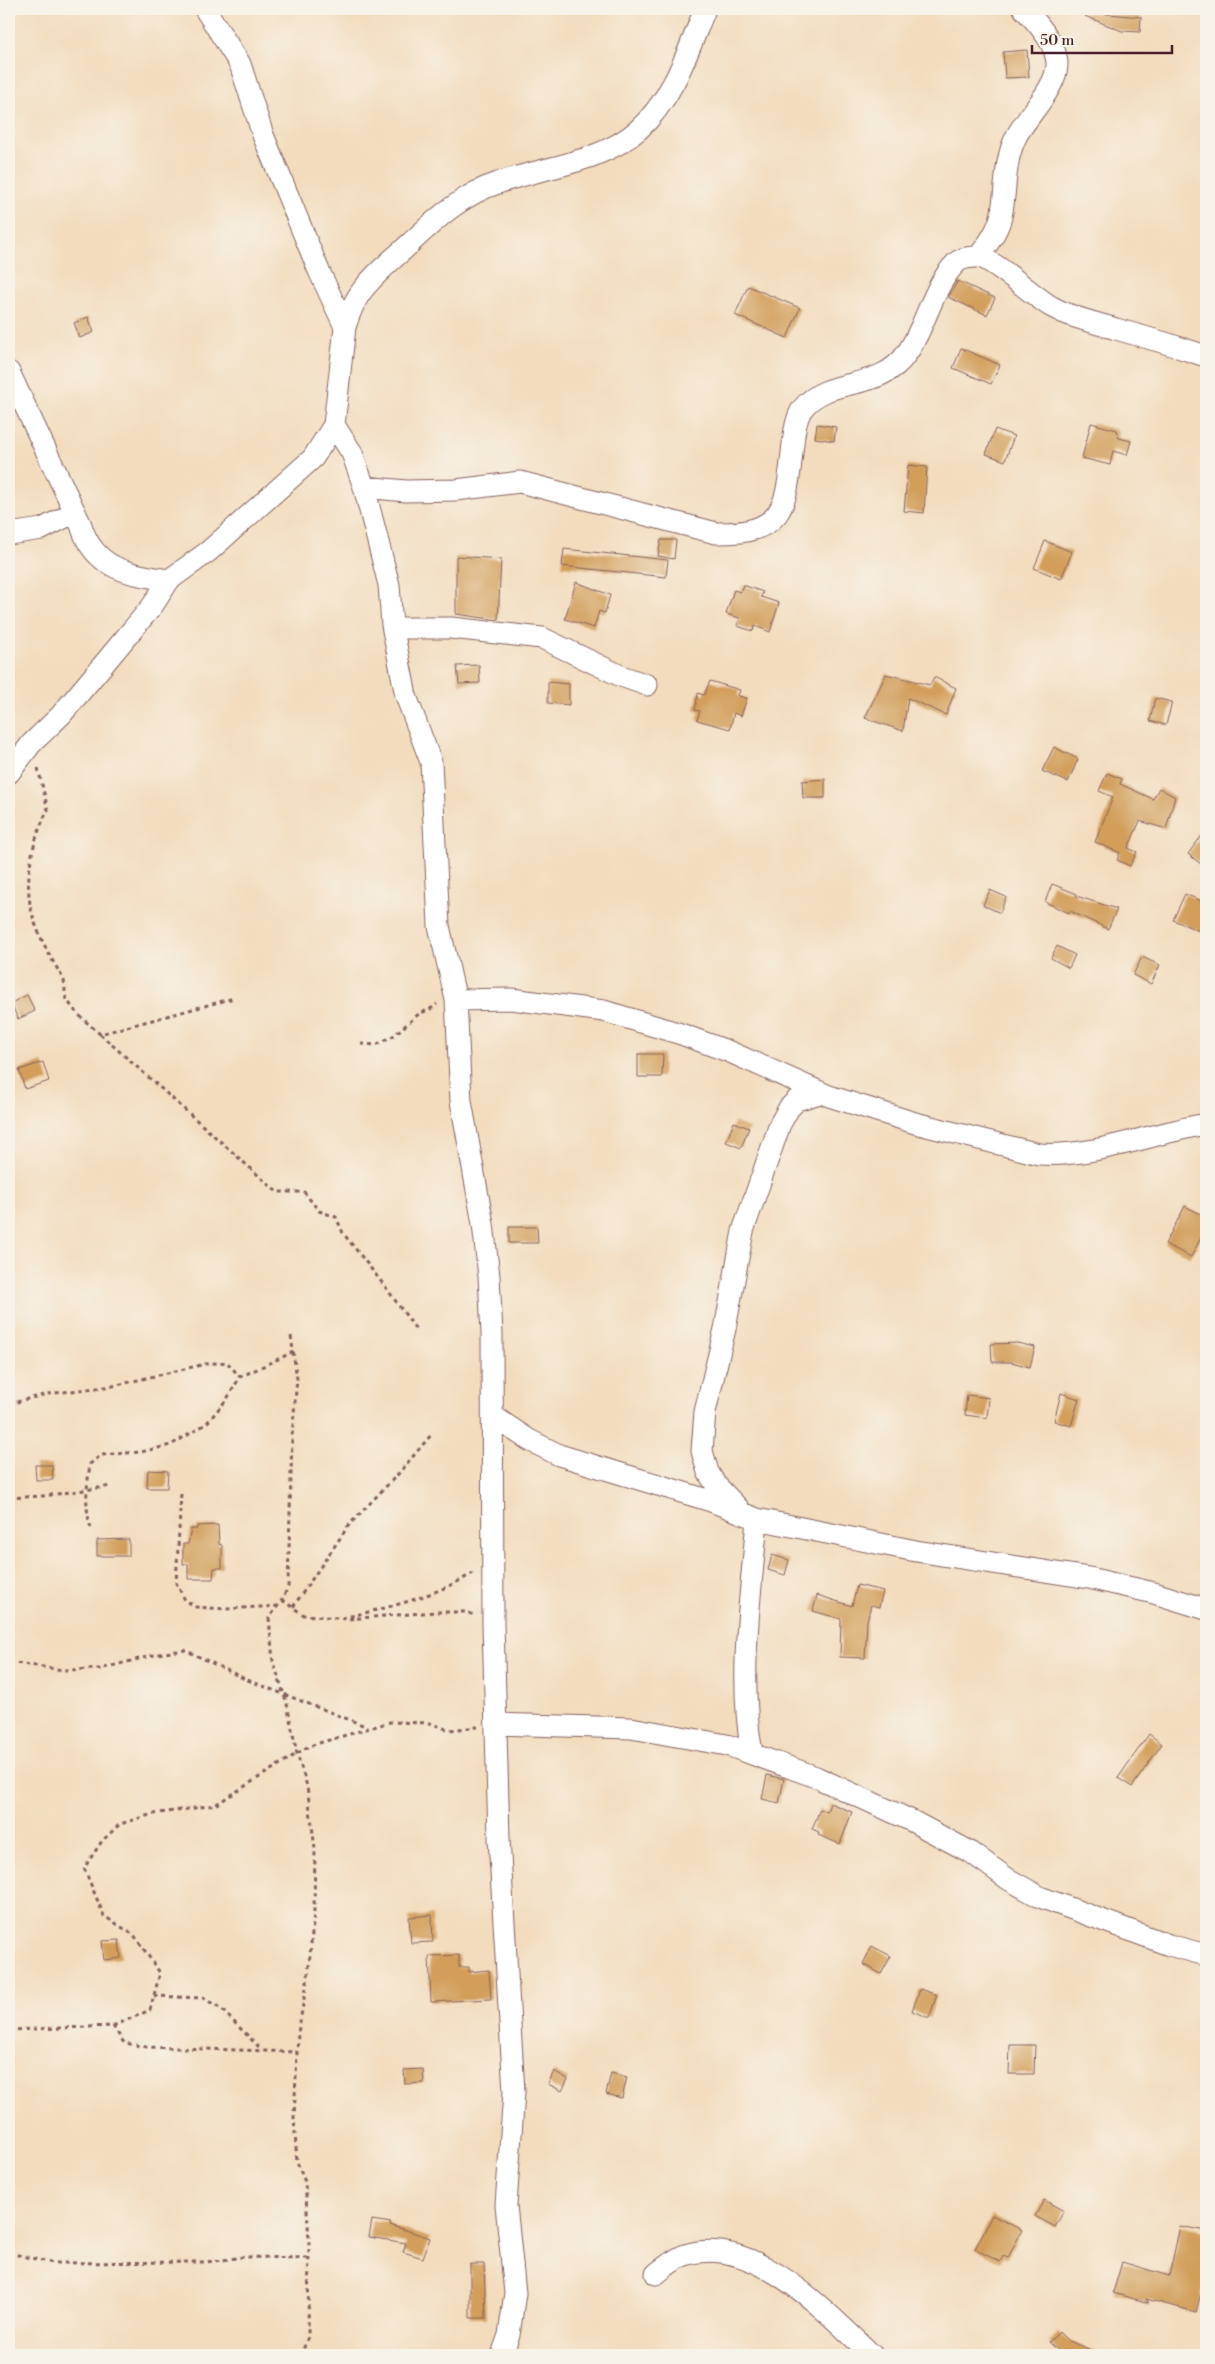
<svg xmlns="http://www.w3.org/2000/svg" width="1215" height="2364" font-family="'Libre Bodoni',serif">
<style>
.building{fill:#d29e5a}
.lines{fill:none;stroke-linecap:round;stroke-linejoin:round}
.minor-casing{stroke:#85615e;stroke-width:23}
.path{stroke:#85615e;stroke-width:3;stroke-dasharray:4 4;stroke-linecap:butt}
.minor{stroke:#fff;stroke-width:21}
</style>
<rect width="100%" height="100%" fill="#f7f3e8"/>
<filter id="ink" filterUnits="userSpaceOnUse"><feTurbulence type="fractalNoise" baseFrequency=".02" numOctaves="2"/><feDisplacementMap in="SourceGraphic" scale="10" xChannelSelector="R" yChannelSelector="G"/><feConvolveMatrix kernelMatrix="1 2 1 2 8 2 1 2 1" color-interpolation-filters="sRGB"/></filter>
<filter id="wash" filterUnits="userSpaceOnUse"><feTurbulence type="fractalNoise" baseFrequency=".0096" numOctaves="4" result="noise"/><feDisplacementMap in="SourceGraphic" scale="20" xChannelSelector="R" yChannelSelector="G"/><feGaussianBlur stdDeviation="1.12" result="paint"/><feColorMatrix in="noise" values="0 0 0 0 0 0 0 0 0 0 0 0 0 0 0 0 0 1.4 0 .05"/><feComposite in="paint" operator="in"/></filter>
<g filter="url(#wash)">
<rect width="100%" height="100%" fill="#f3dcbe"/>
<g id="blocks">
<path class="building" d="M1086 12 1141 17 1140 32 1122 31 1085 16Z
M1027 50 1029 77 1005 78 1003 52Z
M958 281 995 298 987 315 948 297Z
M748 286 800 308 787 338 735 315Z
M88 317 94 332 80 338 74 323Z
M961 348 1000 365 991 384 953 368Z
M1091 423 1117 430 1119 438 1131 441 1127 455 1113 451 1110 465 1082 458Z
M817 424 836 427 834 441 815 438Z
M995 429 1014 436 1005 461 986 454Z
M908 465 927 467 924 513 904 511Z
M661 540H676L674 559 658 556Z
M1045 541 1072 552 1061 579 1034 568Z
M564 549 668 560 666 577 562 566Z
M456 556 501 559 498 620 456 614Z
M576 582 610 595 605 613 599 611 594 628 565 619Z
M743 585 763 592 761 597 779 603 770 632 755 626 753 631 737 626 740 618 726 614 734 590 740 592Z
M479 665 480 683 459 684 457 666Z
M886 674 930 685 934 677 956 688 946 715 908 698 903 731 865 718Z
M710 681 740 690 738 696 747 698 741 716 734 713 730 729 697 720 700 711 695 710 698 693 704 695Z
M548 682 569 684V705L548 703Z
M1155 698 1172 702 1166 725 1150 721Z
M1054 747 1078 759 1068 782 1042 771Z
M1107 773 1122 779 1120 784 1153 799 1159 788 1175 797 1166 829 1140 821 1128 848 1137 852 1130 866 1117 860 1120 853 1095 842 1113 797 1099 791Z
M825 779V798H803L802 781Z
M1206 830V868L1188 854Z
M1052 884 1077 894 1076 896 1117 909 1108 929 1070 911 1069 913 1045 902Z
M990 890 1006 897 1000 913 983 905Z
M1185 894 1206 903V923L1202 932 1173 920Z
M1057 946 1075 955 1069 968 1051 958Z
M1142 957 1160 965 1151 984 1133 975Z
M27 995 35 1011 18 1019 11 1003Z
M638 1054H663L662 1077H638Z
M43 1062 49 1081 25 1089 19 1070Z
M734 1122 749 1128 741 1148 726 1142Z
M1185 1206 1206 1217V1228L1191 1257 1165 1244Z
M509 1227H537L538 1243H509Z
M1017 1343 1035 1347 1030 1367 1011 1362H992L991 1344Z
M1061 1393 1079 1399 1071 1426 1054 1421Z
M967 1395 989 1398 987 1418 965 1415Z
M35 1465H52L53 1480H36Z
M148 1470 168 1471 167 1488H147Z
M218 1525 219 1544 222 1545V1568H214L213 1579H188V1564H183V1544H188L191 1529H197V1526Z
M129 1539V1556H97V1540Z
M772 1555 789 1560 785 1575 768 1570Z
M857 1585 883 1591 879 1607 871 1605 867 1621 865 1658 840 1657 841 1619 813 1611 817 1595 852 1606Z
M1149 1734 1162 1744 1132 1787 1118 1778Z
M767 1775 784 1779 779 1803 762 1799Z
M830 1803 852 1812 840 1844 818 1835 819 1832 812 1829 820 1809 827 1812Z
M432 1915 433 1942 411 1943 409 1917Z
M119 1940 121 1958 104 1960 102 1941Z
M872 1946 891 1956 881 1974 863 1964Z
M459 1955V1967H469V1972L489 1970 491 1999 431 2002 429 1956Z
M920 1989 937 1995 929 2018 912 2011Z
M1010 2045H1035L1034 2074H1009Z
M423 2069 424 2083 405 2084 404 2070Z
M554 2071 568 2079 562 2091 548 2084Z
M611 2073 627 2077 622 2098 606 2094Z
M1044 2200 1064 2211 1055 2227 1035 2216Z
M992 2215 1022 2230 1008 2258 1003 2256 1000 2262 975 2249Z
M372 2220 391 2223 390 2225 430 2238 423 2258 403 2252 406 2243 369 2237Z
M1180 2226 1206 2231V2274L1196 2312 1146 2299 1149 2303 1113 2293 1122 2262 1169 2276Z
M470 2264H484L486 2318H470Z
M1059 2332 1067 2340 1103 2355H1063L1049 2342Z"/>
</g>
</g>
<g filter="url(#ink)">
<use href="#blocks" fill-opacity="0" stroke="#85615e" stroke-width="1"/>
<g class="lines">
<defs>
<path id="minor" d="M205 9 240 64 263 135 319 271 345 327
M979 256C988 244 997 232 1001 217 1007 189 1003 162 1017 135 1028 115 1058 86 1057 63 1056 43 1037 22 1024 9
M9 372 81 525C94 569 128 574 169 580
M334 425 352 453 364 487 389 585 392 625 406 696 431 762 439 926 456 1000 461 1101 483 1224 489 1276 492 1334 493 1624 499 1838 514 2092 506 2205 515 2293 509 2335 502 2355
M364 487 406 491 456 490 520 482 716 533C788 534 786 504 793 444 794 433 796 417 803 408 829 375 880 393 907 353 926 326 932 287 956 263 961 258 970 257 977 257 992 257 1035 298 1052 307 1072 318 1093 322 1116 329 1146 337 1176 346 1206 356
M9 534 42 529 75 512
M393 628H451L542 638 621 676 647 685
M9 773 31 744 61 715 108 659 153 605 169 580 209 551 313 458 334 425 345 327C349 314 353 303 361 292 373 276 388 263 403 250 432 223 460 195 498 183 543 167 601 163 638 130 673 99 688 51 705 9
M456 1000 511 999 604 1011 681 1034 730 1052 829 1096 915 1123 1039 1154C1092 1158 1153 1133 1206 1124
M493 1416 529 1440 559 1455 711 1501 757 1519 916 1551 1089 1578 1154 1593 1206 1609
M739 1509 716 1485 708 1472 702 1451 705 1412 725 1329 743 1231 780 1124 789 1108 797 1100 820 1093
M496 1724 631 1728 727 1745 816 1777 912 1821 972 1853 1008 1879 1040 1897 1169 1945 1206 1955
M752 1753C738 1677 751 1595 757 1519
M656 2274C665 2267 674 2259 685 2255 754 2233 827 2313 872 2355"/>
</defs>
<use href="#minor" class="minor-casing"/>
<path class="path" d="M38 768 48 810C33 837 24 878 31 909 36 932 51 959 63 978 66 984 64 991 66 997 72 1011 89 1024 100 1034L234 998
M100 1034 277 1192H304L319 1211 336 1217 343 1233 387 1289 417 1331
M361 1044 376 1045 393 1036 420 1013 429 1010 437 1004
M291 1336 297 1379 292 1436 288 1587 282 1600 269 1618 273 1661 287 1704 297 1754 307 1786 315 1849 314 1912 308 1976 298 2033 294 2118 297 2162 305 2182 309 2239 308 2337 301 2355
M9 1404 47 1394 113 1386 205 1364 227 1362 240 1377
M181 1494 176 1583 185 1600 196 1607 225 1609 278 1606
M9 1498 43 1496 112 1486
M91 1528C84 1506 87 1486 90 1464L101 1455 141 1452 171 1445 206 1424 227 1399 240 1377 293 1352
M282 1600 304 1615 348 1619 435 1612H466L474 1615
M293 1607 349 1525 399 1473 431 1435
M342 1618C387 1608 434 1597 473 1573
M9 1662 63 1670 100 1669 158 1654 185 1650 245 1679 368 1727
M154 1996 203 1998 220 2008 262 2050
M113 2026 124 2043 147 2047 297 2052
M9 2030 113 2026 150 2010 160 1973 134 1935 104 1916 84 1868 102 1841 120 1824 153 1814 215 1805 309 1746 390 1722 430 1723 449 1730 478 1727
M9 2253 53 2263 206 2262 244 2257 308 2258"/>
<use href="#minor" class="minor"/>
</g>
</g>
<rect width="1215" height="2364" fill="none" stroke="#f7f3e8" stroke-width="30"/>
<path d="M1032 45v8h140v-8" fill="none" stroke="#4a1f2b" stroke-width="2.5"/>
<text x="1040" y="45" font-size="15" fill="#4a1f2b" stroke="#f7f3e8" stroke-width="4" paint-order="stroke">50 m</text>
</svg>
